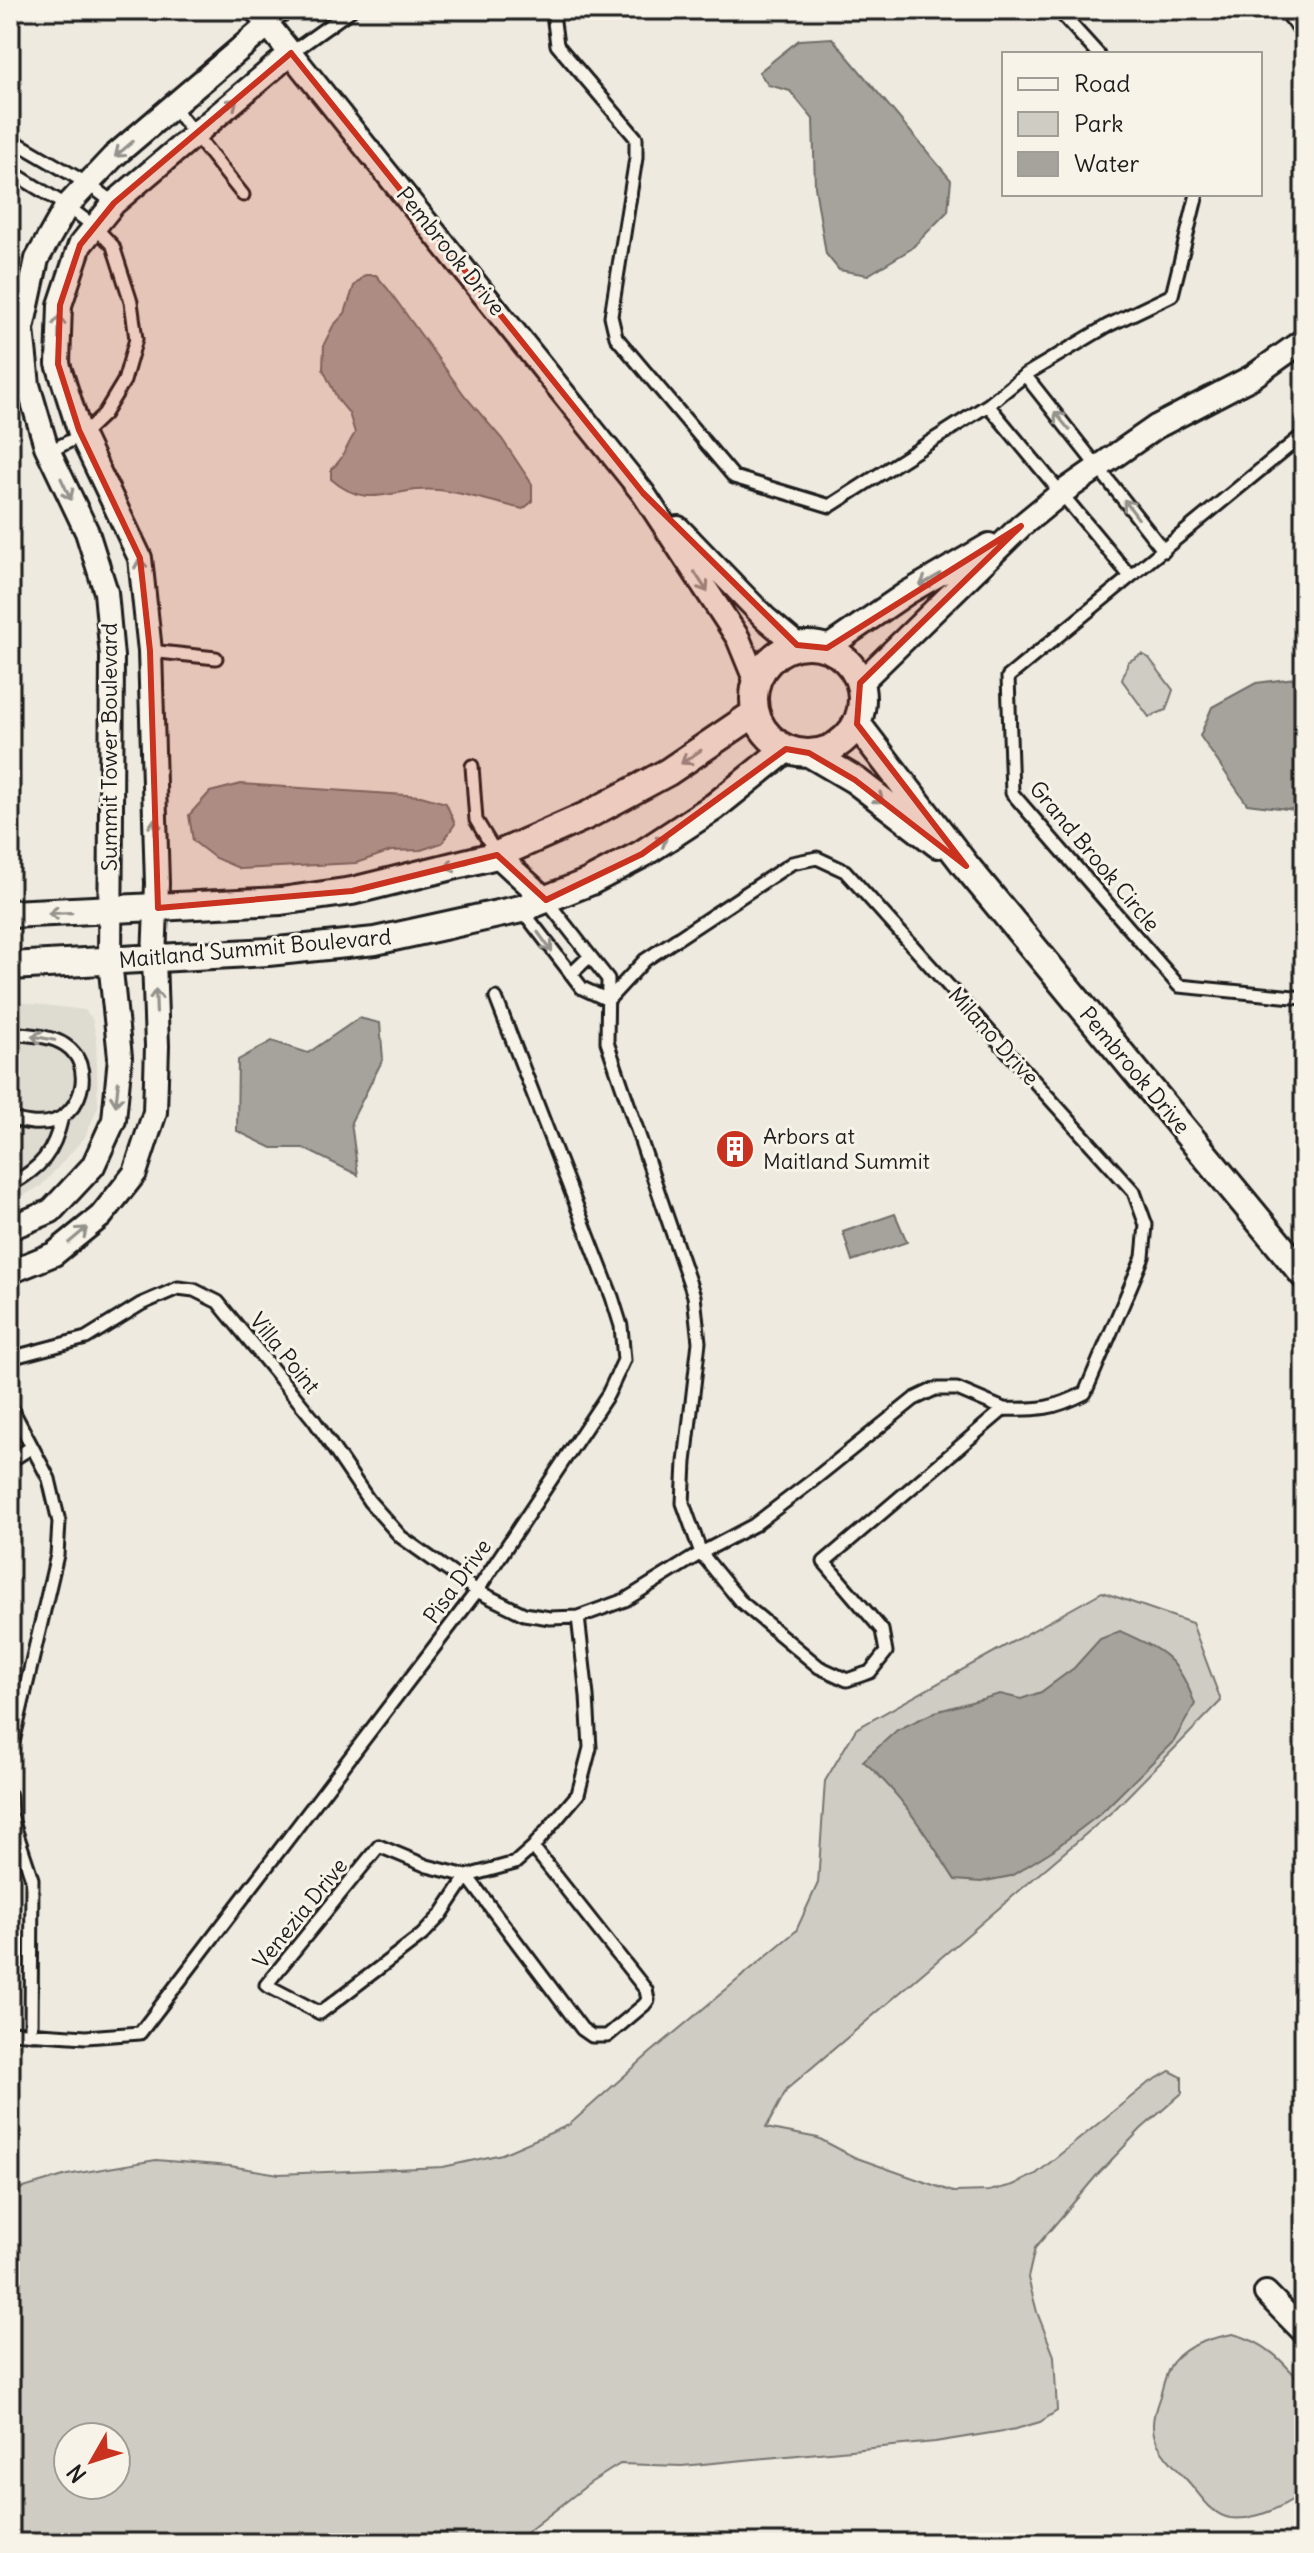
<svg xmlns="http://www.w3.org/2000/svg" width="1314" height="2553" font-family="Delius,sans-serif">
<style>
.built{fill:#dedbd1}
.green{fill:#cfccc3;stroke:#767470;stroke-width:2;fill-rule:evenodd}
.water{fill:#a6a39d;stroke:#6f6d69;stroke-width:2}
.lines{fill:none;stroke-linecap:round;stroke-linejoin:round}
.service-casing{stroke:#1c1c1c;stroke-width:17}
.minor-casing{stroke:#1c1c1c;stroke-width:28}
.tertiary-casing{stroke:#1c1c1c;stroke-width:32}
.service{stroke:#f7f3e8;stroke-width:11}
.minor{stroke:#f7f3e8;stroke-width:22}
.tertiary{stroke:#f7f3e8;stroke-width:26}
.oneway{stroke:#94928c}
.marked{fill:#c8321e;fill-opacity:0.2;stroke:#c8321e;stroke-width:6;stroke-linejoin:round}
.labels{text-anchor:middle;stroke-width:6;stroke-linejoin:round;paint-order:stroke}
.street-label{font-size:22px;fill:#1c1c1c;stroke:#f7f3e8}
.poi-label{font-size:22px;fill:#1c1c1c;stroke:#f7f3e8;text-anchor:start}
</style>
<rect width="100%" height="100%" fill="#eeeae0"/>
<filter id="ink" filterUnits="userSpaceOnUse"><feTurbulence type="fractalNoise" baseFrequency=".0125" numOctaves="2"/><feDisplacementMap in="SourceGraphic" scale="16" xChannelSelector="R" yChannelSelector="G"/><feConvolveMatrix kernelMatrix="1 2 1 2 8 2 1 2 1" color-interpolation-filters="sRGB"/></filter>
<g filter="url(#ink)">
<path class="built" d="M10 1001 85 1010 92 1018 96 1035 98 1107 85 1137 42 1185 10 1204Z"/>
<path class="green" d="M1142 654 1149 658 1173 690 1166 710 1149 717 1122 680 1128 662Z
M1102 1592 1192 1623 1221 1701 1114 1810 787 2089 766 2128 818 2138 854 2157 953 2192 989 2191 1013 2185 1036 2174 1147 2084 1170 2071 1182 2077V2093L1141 2129 1097 2175 1035 2248 1028 2278 1037 2312 1054 2356 1057 2411 1040 2422 1016 2429 935 2442 682 2466 620 2464 590 2483 513 2543H10V2192L67 2175 156 2160 230 2166 279 2174 443 2167 502 2154 569 2125 649 2054 796 1931 818 1883 825 1781 856 1729ZM68 2437H116V2485H68Z
M1233 2334C1266 2342 1283 2361 1304 2386V2492C1284 2506 1256 2521 1230 2518 1213 2515 1203 2499 1193 2487 1181 2472 1162 2456 1155 2438 1150 2424 1155 2410 1160 2396 1163 2386 1166 2370 1173 2362 1187 2344 1212 2338 1233 2334Z"/>
<path class="water" d="M832 38 951 180 948 211 911 249 868 275 839 270 826 254 815 187 813 119 790 91 768 85 759 72 799 40Z
M365 275H376L388 289 465 396 502 439 532 484V502L523 509C495 503 466 493 438 490 396 485 369 513 331 479V469C343 461 346 446 355 433L349 413 338 400 323 369 324 344 333 326 345 313 354 286Z
M1304 677V811L1247 804 1200 736 1212 707 1256 683Z
M241 784 421 796 446 803 455 824 442 843 421 850 391 851 356 863 241 869 215 858 193 841 189 815 210 792Z
M359 1018 380 1023 383 1059 351 1122 358 1175 303 1148H272L237 1131 238 1060 272 1041 308 1053Z
M895 1214 907 1242 852 1261 843 1232Z
M1120 1631C1164 1651 1178 1657 1195 1704L1174 1741 1100 1814 1053 1850 1011 1876 981 1882 955 1880C928 1838 902 1794 863 1761L897 1730 935 1712 1000 1694 1021 1699 1041 1692 1074 1668 1100 1639Z"/>
<g class="lines">
<defs>
<path id="service" d="M555 10 553 14 557 45 636 138V158L611 316 616 337 734 477 830 506 988 405 1025 375 1107 326 1172 295 1197 194
M1058 10 1098 54
M268 25 290 10
M291 53 351 10
M173 107 243 195
M10 146 21 145 88 184 114 203
M10 171 67 206 95 227 113 246 131 302 136 339 124 381 104 414 82 435 48 452
M1025 375 1164 551
M988 405 1129 575
M1304 434 1008 677 1012 793 1179 986 1304 998
M150 651 216 658
M472 766 476 820 497 855
M546 900 608 979 607 1042 694 1296 699 1342 685 1462 683 1503 701 1553 740 1601 819 1667 847 1680 870 1672 886 1652 882 1630 824 1562 1004 1409C1038 1410 1054 1409 1085 1393L1143 1257 1146 1225 1134 1192 845 871 817 858 792 863 645 960 608 1000
M522 910 582 988 608 1000
M571 974 590 956
M10 1033C27 1035 50 1035 65 1045 94 1064 84 1110 54 1121 39 1126 24 1122 10 1119
M10 1185C41 1168 54 1153 62 1117
M10 1358 86 1338 141 1304 178 1288 194 1290 218 1302 314 1420 369 1501 401 1537 477 1591 524 1614 550 1618 578 1617 625 1600 701 1553 754 1525 812 1481 914 1399 935 1389H957L1004 1409
M10 1405 49 1479 59 1522 57 1555 10 1755
M10 1461 32 1447
M10 1795 11 1816 32 1879 31 2034
M533 1847 646 1990 648 2000 644 2005 607 2036H592L582 2029 467 1876 441 1915 422 1935 320 2013 266 1985 379 1846 427 1866 467 1876 515 1863 533 1847 578 1794 590 1748 587 1696 578 1617
M10 2032 86 2037 140 2033 477 1591 608 1394 624 1360 621 1326 612 1297 496 998"/>
<path id="minor" d="M256 10 643 493 738 638 756 682
M1291 10 1304 26
M678 528 765 618 797 645
M827 648 907 593 989 545
M860 683 1021 526 1060 494 1156 427 1252 377 1304 340
M497 855 546 900
M10 1228 51 1211 93 1166 114 1120 120 1057 110 961 112 657 106 592 87 532 46 446 28 385 22 329 37 259 67 206 113 157 268 25
M10 1272 54 1254 101 1216 135 1173 155 1112 157 1046 154 958 157 884 150 651 140 558 79 430 58 364 60 305 80 245 114 203 291 53
M1266 2293 1304 2332"/>
<path id="tertiary" d="M754 699a54 54 0 1 1 108 0a54 54 0 1 1-108 0Z
M857 724 966 866 1304 1275
M809 753 855 780 938 844
M10 914 281 901 352 891 497 855 588 815 668 772 755 713
M10 966 268 952 375 941 521 909 589 882 642 854 714 807 786 749"/>
</defs>
<use href="#service" class="service-casing"/>
<use href="#minor" class="minor-casing"/>
<use href="#tertiary" class="tertiary-casing"/>
<use href="#service" class="service"/>
<use href="#minor" class="minor"/>
<use href="#tertiary" class="tertiary"/>
</g>
<defs><path id="oneway-shaft" d="M-6 0H5M1.5-3L5.5 0L1.5 3" fill="none" stroke-width="1.6" stroke-linecap="round" stroke-linejoin="round" transform="scale(2)"/></defs>
<g class="oneway">
<use href="#oneway-shaft" transform="translate(228 107) rotate(-40)"/>
<use href="#oneway-shaft" transform="translate(124 149) rotate(140)"/>
<use href="#oneway-shaft" transform="translate(59 327) rotate(-88)"/>
<use href="#oneway-shaft" transform="translate(1062 421) rotate(-129)"/>
<use href="#oneway-shaft" transform="translate(66 489) rotate(65)"/>
<use href="#oneway-shaft" transform="translate(1131 509) rotate(-127)"/>
<use href="#oneway-shaft" transform="translate(141 570) rotate(-98)"/>
<use href="#oneway-shaft" transform="translate(930 580) rotate(150)"/>
<use href="#oneway-shaft" transform="translate(701 582) rotate(57)"/>
<use href="#oneway-shaft" transform="translate(691 757) rotate(146)"/>
<use href="#oneway-shaft" transform="translate(874 795) rotate(37)"/>
<use href="#oneway-shaft" transform="translate(155 830) rotate(-92)"/>
<use href="#oneway-shaft" transform="translate(657 844) rotate(-33)"/>
<use href="#oneway-shaft" transform="translate(456 865) rotate(166)"/>
<use href="#oneway-shaft" transform="translate(60 913) rotate(178)"/>
<use href="#oneway-shaft" transform="translate(545 942) rotate(54)"/>
<use href="#oneway-shaft" transform="translate(156 1001) rotate(-92)"/>
<use href="#oneway-shaft" transform="translate(43 1038) rotate(-169)"/>
<use href="#oneway-shaft" transform="translate(117 1094) rotate(96)"/>
<use href="#oneway-shaft" transform="translate(78 1235) rotate(-40)"/>
</g>
</g>
<path class="marked" d="M291 53 643 493 797 645 827 648 1021 526 860 683 857 724 966 866 855 780 809 753 786 749 642 854 546 900 497 855 352 891 158 908 150 651 140 558 79 430 58 364 60 305 80 245 114 203Z"/>
<defs>
<symbol id="building-disc" viewBox="-11 -11 22 22"><circle r="9.5" fill="#c8321e" stroke="#f7f3e8"/><path d="M-4-6H4V6H1V3H-1V6H-4ZM-2.5-4.3h1.7v1.8h-1.7ZM.8-4.3h1.7v1.8H.8ZM-2.5-1h1.7V.8h-1.7ZM.8-1h1.7V.8H.8Z" fill="#fff"/></symbol>
</defs>
<g fill-rule="evenodd">
<use href="#building-disc" x="713" y="1127" width="44" height="44"/>
</g>
<g class="labels">
<g class="street-label">
<text transform="translate(451 251) rotate(51)" y="8">Pembrook Drive</text>
<text transform="translate(109 747) rotate(-90)" y="8">Summit Tower Boulevard</text>
<text transform="translate(1095 856) rotate(50)" y="8">Grand Brook Circle</text>
<text transform="translate(255 948) rotate(-5)" y="8">Maitland Summit Boulevard</text>
<text transform="translate(994 1036) rotate(48)" y="8">Milano Drive</text>
<text transform="translate(1135 1070) rotate(50)" y="8">Pembrook Drive</text>
<text transform="translate(285 1353) rotate(51)" y="8">Villa Point</text>
<text transform="translate(457 1581) rotate(-54)" y="8">Pisa Drive</text>
<text transform="translate(300 1913) rotate(-51)" y="8">Venezia Drive</text>
</g>
<g class="poi-label">
<text x="763" y="1144">Arbors at<tspan x="763" dy="25">Maitland Summit</tspan></text>
</g>
</g>
<rect width="1314" height="2553" fill="none" stroke="#f7f3e8" stroke-width="40"/>
<rect x="20" y="20" width="1274" height="2513" fill="none" stroke="#1c1c1c" stroke-width="3" filter="url(#ink)"/>
<rect x="1002" y="52" width="260" height="144" fill="#f7f3e8" stroke="#9f9d96" stroke-width="2"/>
<rect x="1018" y="78" width="40" height="12" fill="#f7f3e8" stroke="#9f9d96" stroke-width="2"/>
<text x="1074" y="92" font-size="24" fill="#1c1c1c">Road</text>
<rect x="1018" y="112" width="40" height="24" fill="#cfccc3" stroke="#9f9d96" stroke-width="2"/>
<text x="1074" y="132" font-size="24" fill="#1c1c1c">Park</text>
<rect x="1018" y="152" width="40" height="24" fill="#a6a39d" stroke="#9f9d96" stroke-width="2"/>
<text x="1074" y="172" font-size="24" fill="#1c1c1c">Water</text>
<g transform="translate(92 2461) rotate(231)"><circle r="38" fill="#f7f3e8" stroke="#9f9d96" stroke-width="2"/>
<path d="M0-6L14 30L0 20L-14 30Z" fill="#c8321e"/>
<text y="-12" font-size="22" font-weight="bold" text-anchor="middle" fill="#1c1c1c">N</text>
</g>
</svg>
